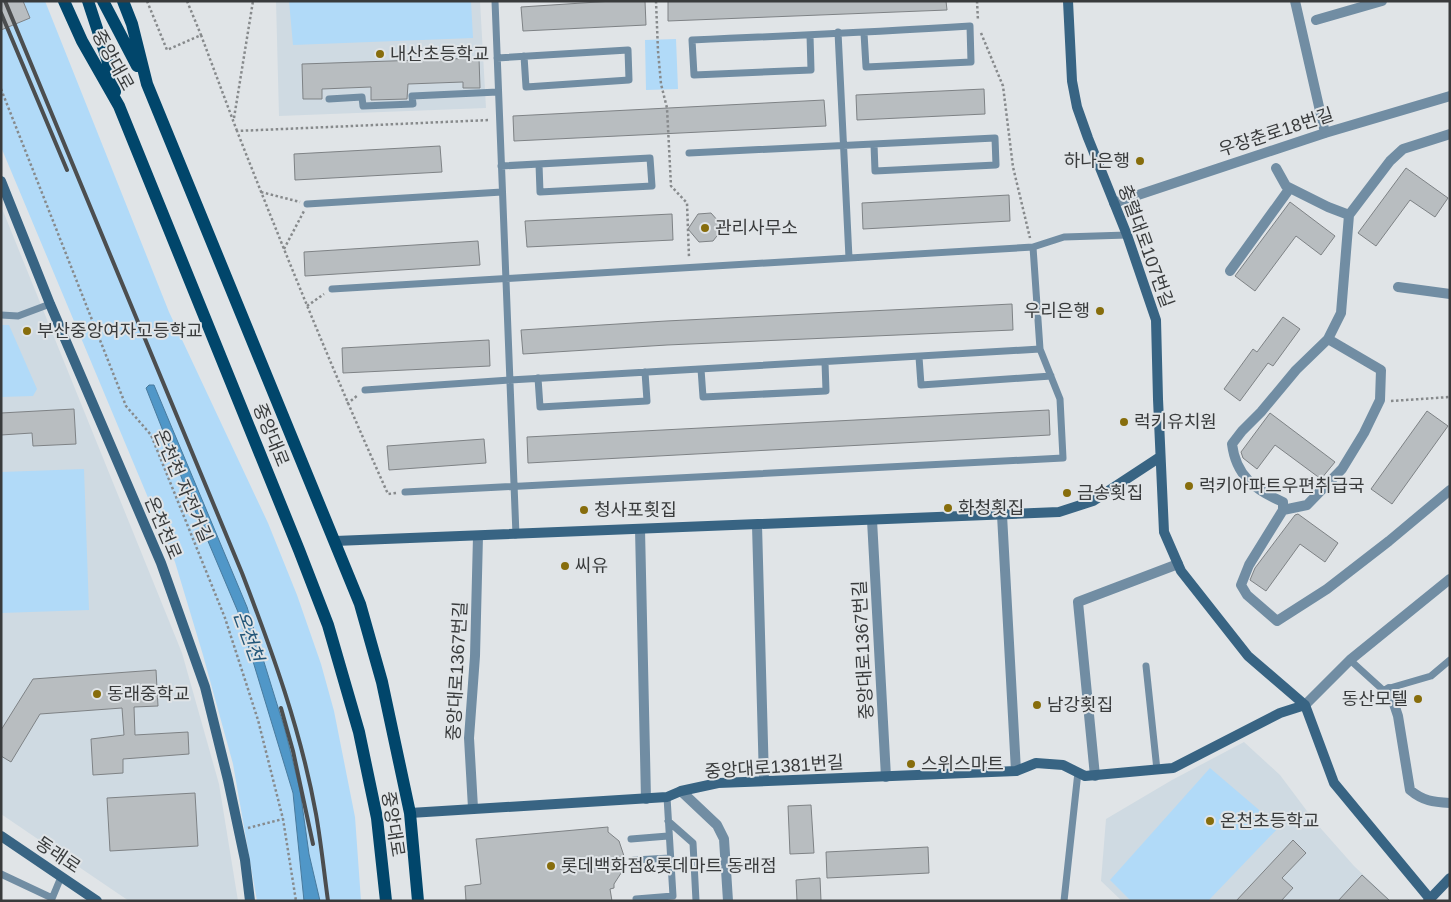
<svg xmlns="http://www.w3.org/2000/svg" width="1451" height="902" font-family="Helvetica,'Noto Sans KR',sans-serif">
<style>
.built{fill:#cfdae2}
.green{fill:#b1daf8}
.water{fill:#5097c8;stroke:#497b9e}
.building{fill:#b8bdc0;stroke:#7e8285}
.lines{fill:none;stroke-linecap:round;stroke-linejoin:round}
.path{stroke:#878a8c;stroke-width:2.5;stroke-dasharray:2.5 2.5;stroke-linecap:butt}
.lane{stroke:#718da3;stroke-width:7}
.street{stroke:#718da3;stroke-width:10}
.secondary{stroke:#386483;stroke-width:10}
.primary{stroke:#01466b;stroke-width:12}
.rail{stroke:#4c4e4f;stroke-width:4}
.poi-dot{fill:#876d0c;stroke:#e0e4e7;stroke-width:2}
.labels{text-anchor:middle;stroke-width:4;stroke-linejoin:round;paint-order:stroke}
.poi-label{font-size:18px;fill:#393b3c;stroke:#e0e4e7;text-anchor:start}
.street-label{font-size:18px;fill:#393b3c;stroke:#e0e4e7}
.water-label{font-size:19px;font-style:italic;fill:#225679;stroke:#e0e4e7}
</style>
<rect width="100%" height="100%" fill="#e0e4e7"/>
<path class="built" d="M276 1H480L486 108 279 116Z
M1 206 182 653 219 784 238 901H129L1 814Z
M1244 742 1280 775 1316 823 1354 866 1391 901H1122L1101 881 1106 819 1172 780Z"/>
<path class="green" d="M1 1H45L169 312 268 523 297 595 321 664 334 711 355 817 361 901H257L233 764 203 655 175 562 1 147Z
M289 1H471L473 38 293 45Z
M676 39 678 89 646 90 645 40Z
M1 325H9L37 389 33 396 1 397Z
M84 469 89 610 1 613V472Z
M1210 768 1279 827 1208 901H1131L1110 880Z"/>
<path class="water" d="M149 385H154L247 607 285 730 300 790 309 854 320 901H304L293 793 238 612 188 494 146 388Z"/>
<path class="building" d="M1 1H23L30 18 1 30Z
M613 1H645L646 25 523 31 521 7Z
M668 1H946L947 10 668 21Z
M479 58 480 88H463V82L408 84 407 99 371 100V87L322 89V99H303L302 64Z
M984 89 985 114 857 120 856 95Z
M824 100 826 126 514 141 513 116Z
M440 146 442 172 295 180 294 154Z
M1406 168 1448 198 1435 217 1410 200 1376 246 1358 233Z
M1009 195 1010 221 863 229 862 203Z
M1290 202 1335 236 1321 255 1296 236 1255 291 1235 276Z
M711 213 719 222 720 232 713 241 699 242 688 229 698 214Z
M672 214 673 240 527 247 525 221Z
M478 241 480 265 305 276 304 252Z
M1012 304 1013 330 667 345 523 354 521 330 666 321Z
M1283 317 1300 329 1273 366 1268 363 1240 401 1224 389 1253 349 1257 352Z
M489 340 490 366 343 373 342 348Z
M74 409 76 444 33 446 32 433 1 435V413Z
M1049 410 1050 435 528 463 527 437Z
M1427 411 1448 426 1392 504 1371 489Z
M1270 413 1335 462 1321 479 1275 445 1257 469 1243 458 1241 452Z
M484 439 486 463 389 470 387 446Z
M1298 514 1338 543 1325 562 1300 544 1266 591 1250 580 1255 568 1295 515Z
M156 670 158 706 134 707 135 735 188 732 189 754 123 759V773L93 775 91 739 124 735 122 708 40 714 11 762 1 756V730L33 679Z
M195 793 198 846 110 851 107 798Z
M811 805 814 853 790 854 788 806Z
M608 827V832L619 841 624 856 623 870 614 884V888L610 889 612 901H466L465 886 481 884 476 839Z
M1293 840 1306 853 1282 878 1293 888 1281 901H1236Z
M928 847 929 873 827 878 826 852Z
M1362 875 1390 901H1338Z
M820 878 821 901H797L796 880Z"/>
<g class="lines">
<path class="path" d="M147 1 167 50 201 35 237 131
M187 1 201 35
M656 1 658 51 661 84 667 108 671 186 687 203 689 257
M977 1 978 21
M981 33 1003 86 1013 167 1030 238
M1 89 126 406 151 435 225 618 258 720 283 819 296 901
M234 118 253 1
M261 192 300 202
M284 249 304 211
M307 306 324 294
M1391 401 1450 397
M347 404 358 395
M396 493 388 494C334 374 285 253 237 131L490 120
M248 828 283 819"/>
<path class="lane" d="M495 1 516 535
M838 32 849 258
M810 35 811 70 694 75 692 40C785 36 877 32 970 26L971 62 866 67 864 33
M497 58 628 50 629 80 526 87 524 56
M329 99 362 97 363 106 413 104 412 96 498 92
M689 153 995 138 996 165 875 171 874 144
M501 166 650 158 652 186 540 192 539 164
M307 204 502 192
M332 289 1033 247 1064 237 1127 235
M1 315 18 316 50 304
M919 357 921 385 1051 376
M701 369 703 397 826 391 825 362
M538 378 540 407 647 401 645 372
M365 390 510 380 1040 349
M405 492 1063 458 1060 399 1040 349 1033 247
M1350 660 1383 690 1431 676 1450 660
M1146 666 1157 770
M668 821 693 843 696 901
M631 839 668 836
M634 860 670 858
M1 874 52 898
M636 899 673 896 667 797
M51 901 61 877
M1064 901 1078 772"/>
<path class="street" d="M1295 1 1325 133
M1316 20 1382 1
M1450 134 1403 149 1390 161 1349 215 1341 313 1328 339 1296 370 1261 412 1242 431 1232 444C1236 476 1255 490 1283 502V510L1249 565 1241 585 1247 595 1277 621 1327 589 1389 541 1450 490
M1276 168 1286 186 1328 207 1349 215
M1114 203 1325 133 1450 96
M1230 271 1290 188
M1398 287 1450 294
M1283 510 1307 505 1342 469 1364 433 1380 400 1381 370 1328 339
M1002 515 1016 771
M872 520 886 777
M757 525 764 780
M640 529 646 799
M1389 689 1398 716 1410 790C1423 801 1433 802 1450 803
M1305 705 1350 660 1450 579
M1095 776 1078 602 1178 564
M681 791 717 825 724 839 728 901
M473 808 469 738 475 656 478 536"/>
<path class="secondary" d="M1068 1 1072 81 1077 107 1088 138 1127 235 1156 320 1158 399 1164 532 1181 571 1248 656 1305 705 1334 783 1430 899
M1 181 50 304 161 563 205 687 228 780 245 860 250 901
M335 541 1059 512 1093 501 1160 457
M410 813 667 797 681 791 718 783 1016 771 1036 763 1063 765 1085 776 1173 768 1280 713 1305 705
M1 836 97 901
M1428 901 1450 878"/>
<path class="primary" d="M64 1 82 41 119 106 299 550 328 625 359 732 377 818 386 901
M88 1 107 59 115 92
M103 1 137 66
M123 1 132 24 147 84 360 604 382 682 410 813 418 901"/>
<path class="rail" d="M5 1 242 573C272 651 301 731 316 814 321 842 324 872 328 901
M1 13 67 170
M281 708 293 751 313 844"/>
</g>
<g class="poi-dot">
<circle cx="380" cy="54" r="5"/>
<circle cx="1140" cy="161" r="5"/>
<circle cx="705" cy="228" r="5"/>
<circle cx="1100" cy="311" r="5"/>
<circle cx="27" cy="331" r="5"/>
<circle cx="1124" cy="422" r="5"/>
<circle cx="1189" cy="486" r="5"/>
<circle cx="1067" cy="493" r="5"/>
<circle cx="948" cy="508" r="5"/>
<circle cx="584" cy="510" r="5"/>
<circle cx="565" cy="566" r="5"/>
<circle cx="97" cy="694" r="5"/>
<circle cx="1418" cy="699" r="5"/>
<circle cx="1037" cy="705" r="5"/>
<circle cx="911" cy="764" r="5"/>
<circle cx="1210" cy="821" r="5"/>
<circle cx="551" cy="866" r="5"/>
</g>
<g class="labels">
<g class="poi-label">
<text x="390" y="60">내산초등학교</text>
<text x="1130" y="167" text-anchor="end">하나은행</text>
<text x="715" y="234">관리사무소</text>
<text x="1090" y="317" text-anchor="end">우리은행</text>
<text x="37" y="337">부산중앙여자고등학교</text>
<text x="1134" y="428">럭키유치원</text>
<text x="1199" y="492">럭키아파트우편취급국</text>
<text x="1077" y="499">금송횟집</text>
<text x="958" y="514">화청횟집</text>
<text x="594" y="516">청사포횟집</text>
<text x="575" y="572">씨유</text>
<text x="107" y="700">동래중학교</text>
<text x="1408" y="705" text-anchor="end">동산모텔</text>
<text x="1047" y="711">남강횟집</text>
<text x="921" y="770">스위스마트</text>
<text x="1220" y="827">온천초등학교</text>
<text x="561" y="872">롯데백화점&amp;롯데마트 동래점</text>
</g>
<g class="street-label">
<text transform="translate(113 60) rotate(61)" y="6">중앙대로</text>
<text transform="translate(1276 132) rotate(-18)" y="6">우장춘로18번길</text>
<text transform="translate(1146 246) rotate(70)" y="6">충렬대로107번길</text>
<text transform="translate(271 435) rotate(68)" y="6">중앙대로</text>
<text transform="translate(183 486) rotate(67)" y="6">온천천 자전거길</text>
<text transform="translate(163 528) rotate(67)" y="6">온천천로</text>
<text transform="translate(863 650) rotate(-93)" y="6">중앙대로1367번길</text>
<text transform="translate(457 671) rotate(-87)" y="6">중앙대로1367번길</text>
<text transform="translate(774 767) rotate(-4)" y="6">중앙대로1381번길</text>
<text transform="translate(393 824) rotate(81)" y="6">중앙대로</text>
<text transform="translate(58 855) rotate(34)" y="6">동래로</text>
</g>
<g class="water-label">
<text transform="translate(249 636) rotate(70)" y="7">온천천</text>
</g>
</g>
<rect width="1451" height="902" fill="none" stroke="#393b3c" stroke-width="5"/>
</svg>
